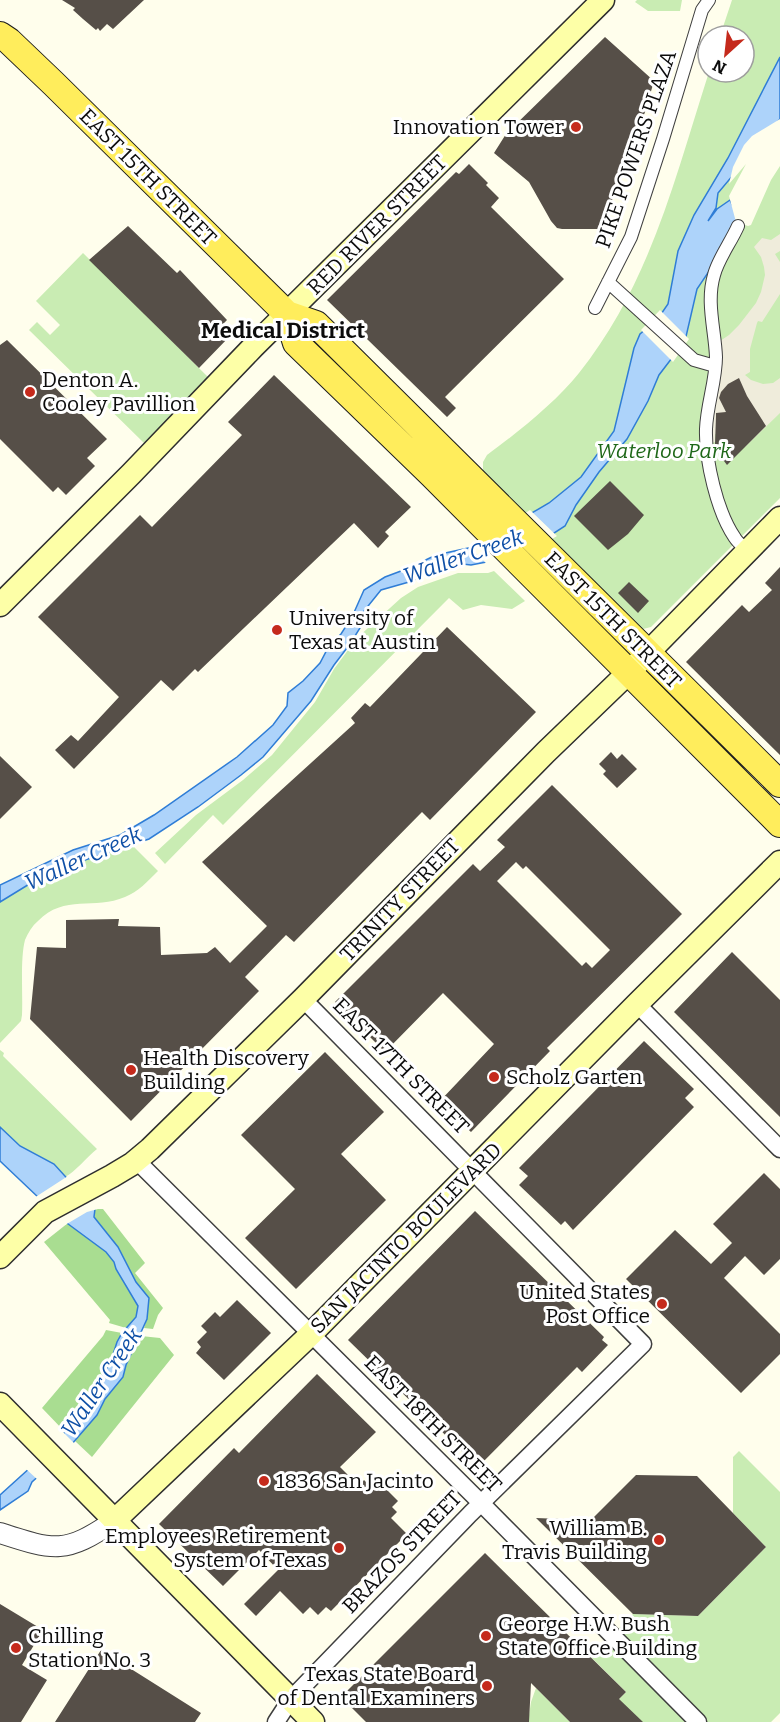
<svg xmlns="http://www.w3.org/2000/svg" width="780" height="1722" font-family="Bitter,serif">
<style>
.green{fill:#c9ecb3}
.forest{fill:#a9dd91}
.plaza{fill:#efecdb}
.water{fill:#add3fa;stroke:#2f7dd6;stroke-width:1.5}
.pier{fill:#fffeec}
.building{fill:#564f48;fill-rule:evenodd}
.lines{fill:none;stroke-linecap:round;stroke-linejoin:round}
.pedestrian-casing{stroke:#3f3f3f;stroke-width:14}
.minor-casing{stroke:#3f3f3f;stroke-width:19}
.tertiary-casing{stroke:#3f3f3f;stroke-width:22}
.secondary-casing{stroke:#2e2e2e;stroke-width:25}
.primary-casing{stroke:#1d1d1d;stroke-width:28}
.pedestrian{stroke:#fff;stroke-width:12}
.minor{stroke:#fff;stroke-width:16}
.tertiary{stroke:#fff;stroke-width:20}
.secondary{stroke:#fdffa7;stroke-width:22}
.primary{stroke:#ffed5c;stroke-width:26}
.poi-dot{fill:#c52a1c;stroke:#fff;stroke-width:2}
.labels{text-anchor:middle;stroke-width:6;stroke-linejoin:round;paint-order:stroke}
.poi-label{font-size:21px;fill:#0c0c0c;stroke:#fff;text-anchor:start}
.street-label{font-size:21px;fill:#0c0c0c;stroke:#fff}
.park-label{font-size:21px;font-style:italic;fill:#1f6819;stroke:#fff}
.neighbourhood-label{font-size:22px;font-weight:bold;fill:#0c0c0c;stroke:#fff}
.water-label{font-size:22px;font-style:italic;fill:#0e4fa6;stroke:#fff}
</style>
<rect width="100%" height="100%" fill="#fffeec"/>
<path class="green" d="M637 0H682L680 11H648L635 2Z
M732 0H780V498L651 627 643 629 483 472V462L487 455C517 433 556 402 579 373 650 284 675 178 709 72H744V36H720Z
M83 253 209 378 144 443 29 330 37 322 50 335 60 325 36 301Z
M494 571 525 601 512 609 481 605 463 610 449 598 223 825 213 815 165 864 155 853 196 815 243 780 272 755 315 702 334 669 357 638 401 598 418 587 458 573H488Z
M133 846 158 871C148 881 138 892 125 897 95 910 64 894 38 921 32 926 28 933 25 940 20 959 23 994 22 1015L21 1021 0 1043V902L31 883 85 860Z
M0 1050 4 1053 3 1056 97 1149C87 1157 75 1172 65 1177L54 1164 20 1146 0 1127Z
M739 1451 780 1492V1713L771 1722H596L626 1692 591 1657 633 1614 698 1616 766 1547 733 1513V1457Z
M536 1688 570 1722H528L531 1702Z"/>
<path class="forest" d="M95 1209H103L145 1263 135 1273 163 1308 158 1315 153 1329 144 1328 147 1319 148 1298 136 1282 118 1247 94 1217Z
M68 1223 106 1252 114 1262 116 1269 138 1306 136 1317 126 1328 109 1323 110 1320 44 1242Z
M106 1330 122 1333C114 1347 111 1363 103 1376 91 1395 77 1413 65 1432L42 1408 103 1336Z
M141 1336 160 1338 174 1355 92 1457 75 1441 85 1427 97 1414 105 1399 123 1377 126 1365Z"/>
<path class="plaza" d="M780 234V251L775 254 780 262V294L762 322 758 321 757 323 750 349V372L745 375 751 380 763 384 773 383 780 378V413L745 447 731 433 715 434V442L707 445 714 345 729 335 739 325 756 303 761 292 765 275 764 267 761 257 754 247 762 238 771 240Z"/>
<path class="water" d="M780 57V119L718 193 716 208 708 221 717 209 730 200 739 219 728 243 697 289 685 341 659 375 648 401 627 439 599 472 576 505 565 526 531 548 502 559 471 565 454 563 409 582 381 590 364 611 360 628 350 644 334 665 311 701 263 757 241 775 198 807 149 839 85 860 31 883 0 902V885L73 850 120 835 154 815 237 757 273 725 287 706 288 693 303 681 320 663 330 644 341 634 352 617 364 590 385 577 409 568 436 555 473 547 549 503 581 477 614 431 634 348 640 334 657 320 668 304 678 251 694 215 728 158Z
M0 1127 20 1146 54 1164 95 1209 94 1217 118 1247 136 1282 149 1298 147 1319 126 1365 123 1377 105 1399 97 1415 65 1452 32 1482 28 1491 0 1510V1495L53 1447 68 1428 102 1377 111 1361 117 1342 122 1333 136 1317 138 1306 116 1269 114 1262 106 1252 60 1218 0 1161Z"/>
<path class="pier" d="M780 119V166L771 180 751 225 748 226 736 222 729 196 746 164 729 184 733 167 744 145 752 136Z
M660 310 689 339 673 362 641 330Z
M530 510 557 536 532 551 503 562 488 565 467 545 502 528Z
M68 1176 98 1209 87 1212 65 1225 34 1198Z
M62 1431 76 1445 53 1470 46 1473 38 1480 26 1469Z"/>
<path class="building" d="M62 0H144L113 29 107 24 100 31 98 28 96 30 83 19 73 10 75 8Z
M605 37 654 81 645 112 613 197 605 225 599 229H562L557 228 551 221 529 182 494 153 506 134Z
M469 164 488 183 486 185 499 198 491 207 564 279 445 397 456 408 447 417 327 300 456 172 459 174Z
M128 226 177 273 180 270 227 320 220 327 229 337 199 368 89 260Z
M7 340 107 439 87 458 95 466 66 495 58 487 53 492 0 439V345Z
M274 375 411 507 385 532 389 536 378 548 354 523 198 672 195 669 173 691 161 680 74 769 55 750 71 735 78 741 119 697 38 617 140 515 152 527 242 435 228 422Z
M739 378 747 396 766 426 727 465 721 457 715 444 716 416V413L726 412 719 398 721 392 728 384Z
M610 481 644 515 628 534 608 550 574 516Z
M780 567V755L686 662 742 605 749 612 772 590 765 583Z
M629 582 649 601 638 613 618 593Z
M447 627 536 712 430 820 422 812 294 942 286 935 245 977 259 991 131 1121 30 1019 37 947 66 948V920L119 919 118 926 160 927 161 955 207 953 215 947 230 963 267 926 202 862 355 723 351 718 365 703 370 707Z
M611 752 617 759 622 754 637 769 617 788 603 774 606 771 599 764Z
M0 756 32 787 0 819Z
M552 785 682 914 547 1048 550 1051 471 1132 439 1102 494 1044 443 993 385 1052 335 1002 473 864 480 871 505 847 497 840ZM516 862 523 869 526 866 610 950 592 968 586 962 582 966 497 881Z
M732 952 780 1000V1117L674 1012Z
M644 1041 694 1089 685 1098 694 1107 573 1230 565 1221 561 1225 519 1185 528 1176 519 1168Z
M325 1052 384 1112 341 1154 386 1200 296 1289 245 1238 295 1189 241 1135Z
M764 1173 780 1189V1259L764 1275 745 1256 724 1278 780 1334V1354L741 1393 626 1279 675 1230 711 1264 732 1243 713 1224Z
M475 1211 604 1337 602 1340 608 1345 582 1372 577 1367 478 1467 348 1340Z
M237 1300 271 1333 224 1380 196 1353 201 1347 197 1342 207 1332 201 1326 215 1312 220 1317Z
M317 1374 376 1432 340 1467 359 1486 364 1480 372 1488 379 1482 398 1501 392 1507 397 1512 391 1518 407 1534 331 1611 326 1607 318 1615 310 1607 303 1614 280 1591 256 1616 244 1604 278 1570 259 1550 223 1586 159 1524 234 1448 239 1453Z
M636 1475 697 1476 766 1547 698 1616 633 1614 536 1518 561 1519 577 1534Z
M485 1553 626 1692 619 1699 643 1722H570L531 1683 529 1722H366L341 1697Z
M0 1604 43 1630 22 1665 47 1680 21 1722H0Z
M101 1650 201 1713 195 1722H55Z"/>
<g class="lines">
<defs>
<path id="pedestrian" d="M738 226C731 242 718 259 714 275 706 302 715 330 716 357 716 381 707 404 706 429 705 460 717 512 735 538 738 543 744 547 748 551
M608 282 694 360 715 366
M595 308 631 237 663 139 702 10 709 0"/>
<path id="minor" d="M637 1004 780 1149
M136 1160 481 1503 698 1722
M276 1722 291 1699 470 1514 643 1344 303 999"/>
<path id="tertiary" d="M0 1533C55 1551 66 1554 114 1521"/>
<path id="secondary" d="M0 605 131 474 254 346 603 0
M0 1257 45 1212 112 1176 132 1164 150 1149 303 999 546 752 629 672 780 518
M0 1404 313 1722
M114 1521 311 1334 637 1004 780 862"/>
<path id="primary" d="M0 35 9 41 54 84 287 314 316 324 780 784
M287 314 296 343 432 475 780 824"/>
</defs>
<use href="#pedestrian" class="pedestrian-casing"/>
<use href="#minor" class="minor-casing"/>
<use href="#tertiary" class="tertiary-casing"/>
<use href="#secondary" class="secondary-casing"/>
<use href="#primary" class="primary-casing"/>
<use href="#pedestrian" class="pedestrian"/>
<use href="#minor" class="minor"/>
<use href="#tertiary" class="tertiary"/>
<use href="#secondary" class="secondary"/>
<use href="#primary" class="primary"/>
</g>
<g class="poi-dot">
<circle cx="576" cy="127" r="6"/>
<circle cx="30" cy="392" r="6"/>
<circle cx="277" cy="630" r="6"/>
<circle cx="131" cy="1070" r="6"/>
<circle cx="494" cy="1077" r="6"/>
<circle cx="662" cy="1304" r="6"/>
<circle cx="264" cy="1481" r="6"/>
<circle cx="659" cy="1540" r="6"/>
<circle cx="339" cy="1548" r="6"/>
<circle cx="486" cy="1636" r="6"/>
<circle cx="16" cy="1648" r="6"/>
<circle cx="487" cy="1686" r="6"/>
</g>
<g class="labels">
<g class="poi-label">
<text x="564" y="134" text-anchor="end">Innovation Tower</text>
<text x="42" y="387">Denton A.<tspan x="42" dy="24">Cooley Pavillion</tspan></text>
<text x="289" y="625">University of<tspan x="289" dy="24">Texas at Austin</tspan></text>
<text x="143" y="1065">Health Discovery<tspan x="143" dy="24">Building</tspan></text>
<text x="506" y="1084">Scholz Garten</text>
<text x="650" y="1299" text-anchor="end">United States<tspan x="650" dy="24">Post Office</tspan></text>
<text x="276" y="1488">1836 San Jacinto</text>
<text x="647" y="1535" text-anchor="end">William B.<tspan x="647" dy="24">Travis Building</tspan></text>
<text x="327" y="1543" text-anchor="end">Employees Retirement<tspan x="327" dy="24">System of Texas</tspan></text>
<text x="498" y="1631">George H.W. Bush<tspan x="498" dy="24">State Office Building</tspan></text>
<text x="28" y="1643">Chilling<tspan x="28" dy="24">Station No. 3</tspan></text>
<text x="475" y="1681" text-anchor="end">Texas State Board<tspan x="475" dy="24">of Dental Examiners</tspan></text>
</g>
<g class="street-label">
<text transform="translate(636 149) rotate(-71)" y="7">PIKE POWERS PLAZA</text>
<text transform="translate(148 177) rotate(45)" y="7">EAST 15TH STREET</text>
<text transform="translate(377 225) rotate(-45)" y="7">RED RIVER STREET</text>
<text transform="translate(613 620) rotate(45)" y="7">EAST 15TH STREET</text>
<text transform="translate(400 900) rotate(-46)" y="7">TRINITY STREET</text>
<text transform="translate(401 1066) rotate(45)" y="7">EAST 17TH STREET</text>
<text transform="translate(406 1238) rotate(-45)" y="7">SAN JACINTO BOULEVARD</text>
<text transform="translate(433 1424) rotate(45)" y="7">EAST 18TH STREET</text>
<text transform="translate(402 1552) rotate(-46)" y="7">BRAZOS STREET</text>
</g>
<g class="park-label">
<text x="664" y="458">Waterloo Park</text>
</g>
<g class="neighbourhood-label">
<text x="283" y="338">Medical District</text>
</g>
<g class="water-label">
<text transform="translate(463 556) rotate(-19)" y="8">Waller Creek</text>
<text transform="translate(83 858) rotate(-24)" y="8">Waller Creek</text>
<text transform="translate(101 1382) rotate(-56)" y="8">Waller Creek</text>
</g>
</g>
<g transform="translate(726 54) rotate(207)"><circle r="28" fill="#ffffff" stroke="#9e9e9e" stroke-width="1.5"/>
<path d="M0-4.5L10 22L0 15L-10 22Z" fill="#c52a1c"/>
<text y="-9" font-size="16" font-weight="bold" text-anchor="middle" fill="#0c0c0c">N</text>
</g>
</svg>
